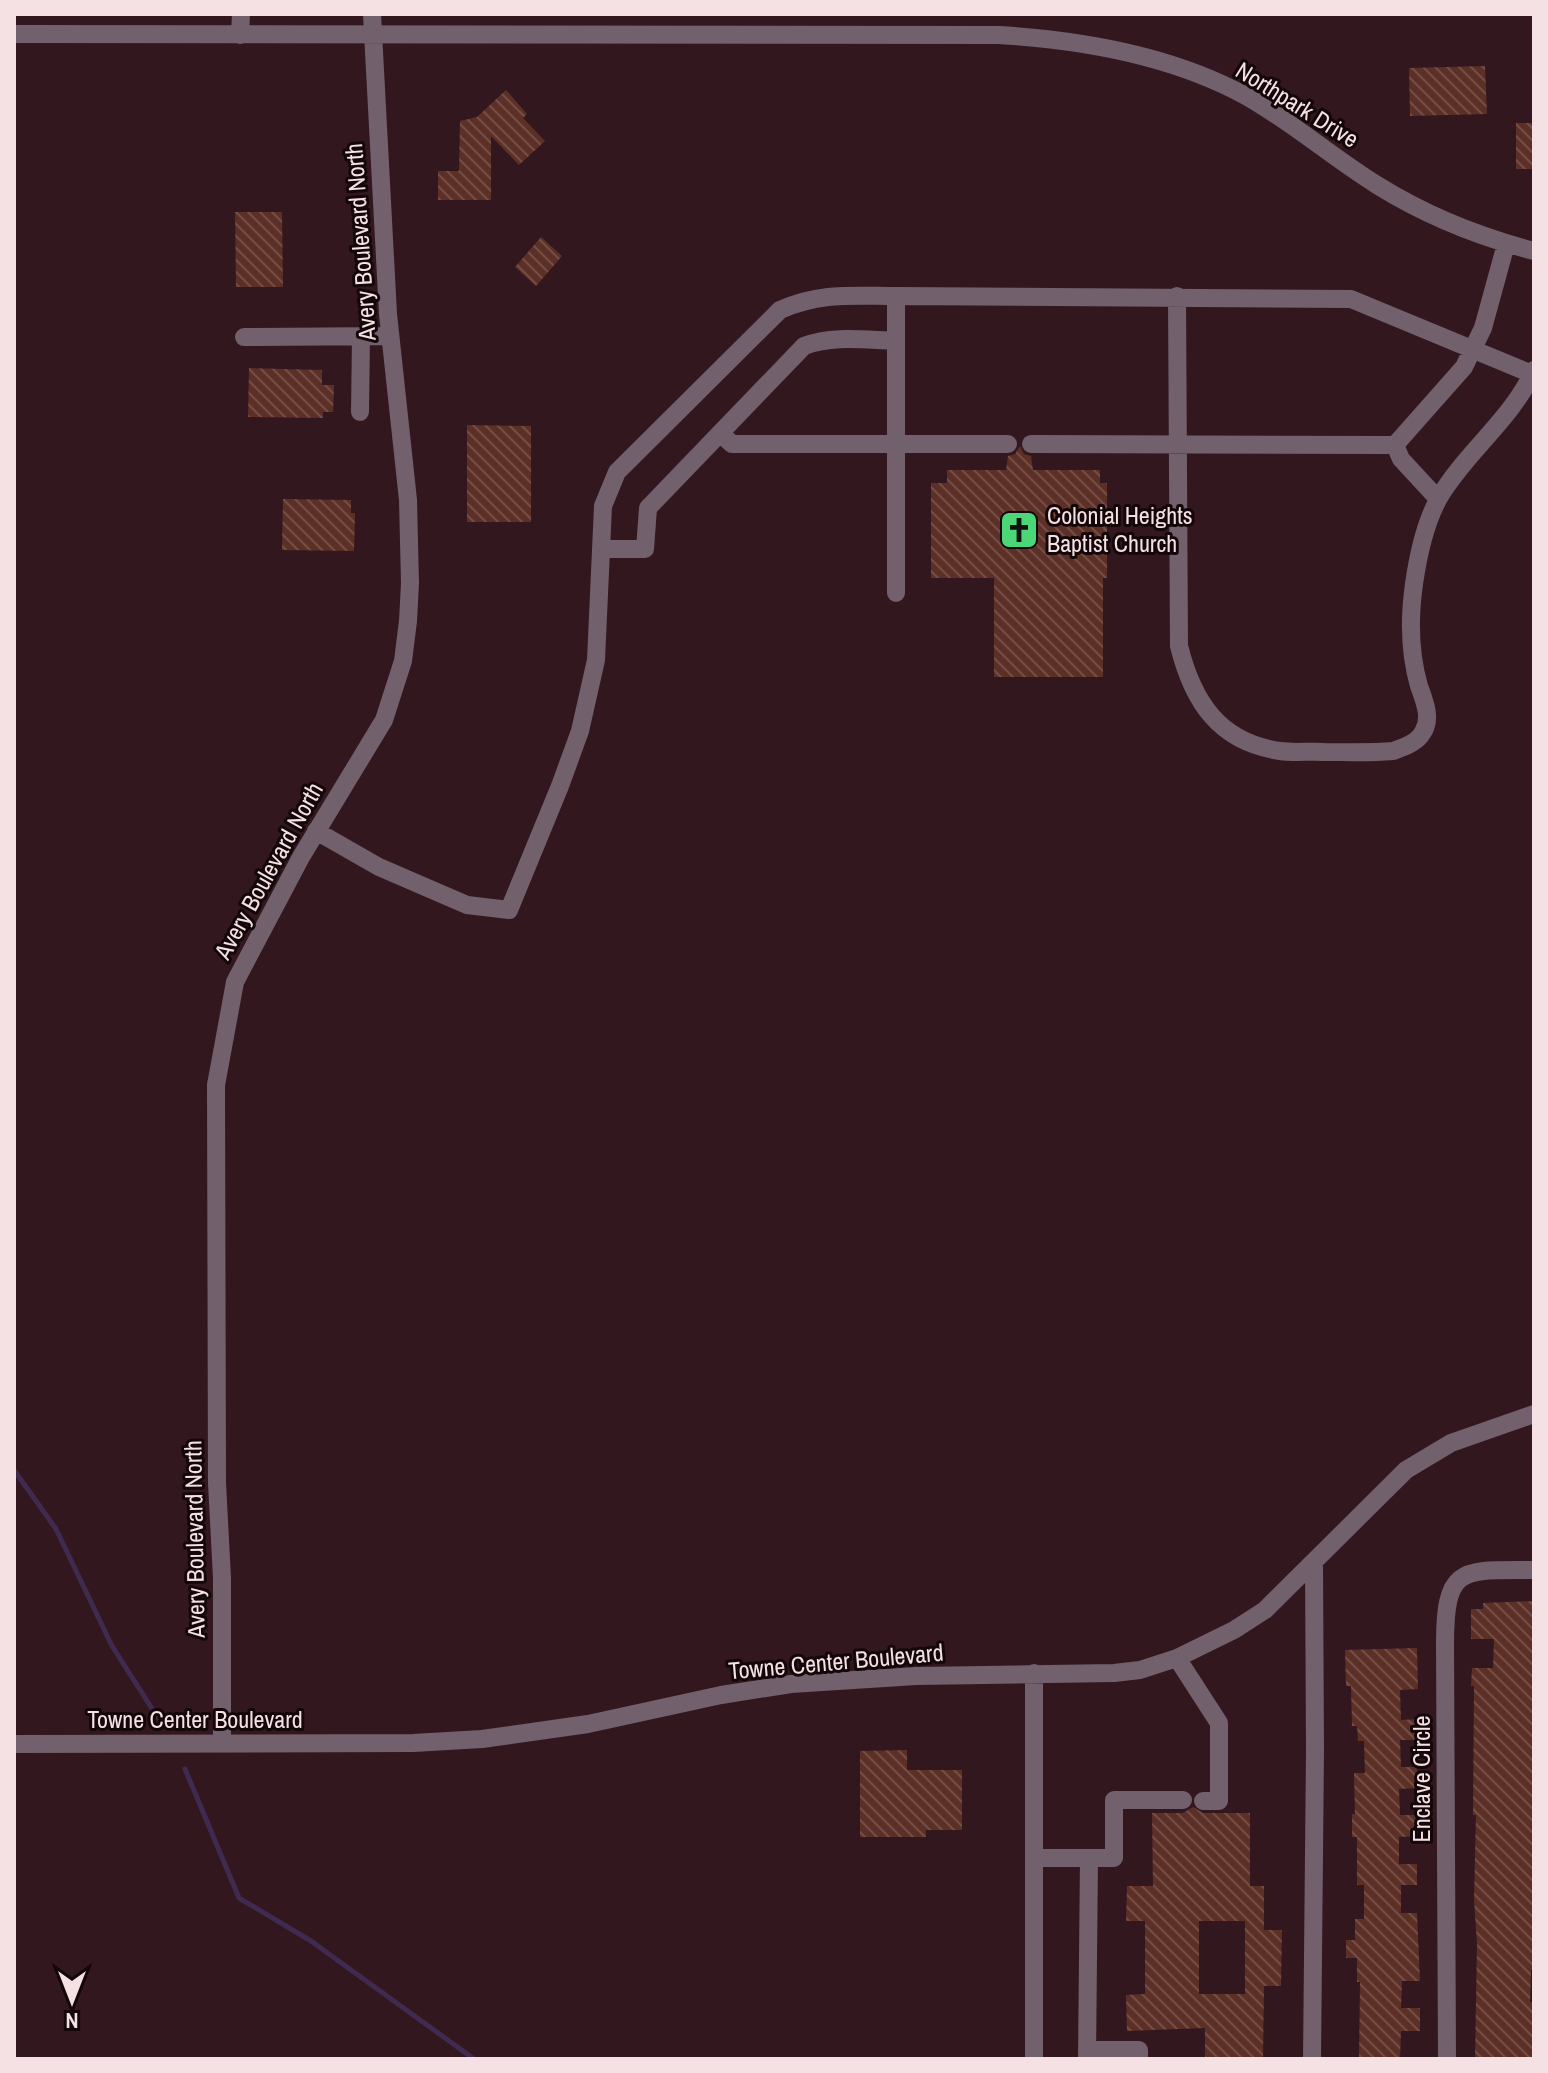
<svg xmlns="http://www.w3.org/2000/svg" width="1548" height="2073" font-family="'Archivo Narrow',sans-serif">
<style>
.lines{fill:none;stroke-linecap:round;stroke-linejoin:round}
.stream{stroke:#3f2b4f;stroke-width:5}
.building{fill:url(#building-back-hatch);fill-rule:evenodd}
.minor{stroke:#72606d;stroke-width:18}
.labels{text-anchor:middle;stroke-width:6;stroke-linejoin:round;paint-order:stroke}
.street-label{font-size:24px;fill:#f5e0e4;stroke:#130709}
.poi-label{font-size:24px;fill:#f5e0e4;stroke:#130709;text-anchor:start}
</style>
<defs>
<pattern id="building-back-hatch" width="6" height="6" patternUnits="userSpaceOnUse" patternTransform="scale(2)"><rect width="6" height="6" fill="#5c3026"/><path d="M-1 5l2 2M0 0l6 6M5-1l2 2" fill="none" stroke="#744e45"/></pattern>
</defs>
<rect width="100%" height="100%" fill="#33171e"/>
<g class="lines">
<path class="stream" d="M14 1470 56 1529 112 1646 158 1718
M185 1769 239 1898 311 1941 474 2059"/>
</g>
<path class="building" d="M1485 66 1487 114 1410 116 1409 68Z
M506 90 527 114 523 118 545 141 519 165 491 136V200H438V171H459L460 121 477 117Z
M1516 123H1534V169H1516Z
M235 212H282L283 287H236Z
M541 237 562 256 536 286 515 267Z
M249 368 322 370V385H334L333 412H323V418L248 417Z
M467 425 531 426V522H467Z
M1020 446 1024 454 1031 456 1033 470H1100V483H1107V578H1103V677H994V578H931V483H947V470H1006L1008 456 1015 454Z
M283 499 351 500V513H355L354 551 282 550Z
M1534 1601V1970H1531L1530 2002H1534V2059H1475L1477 1944 1474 1900 1476 1815H1473L1474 1686H1471L1472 1668H1493L1494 1639H1471V1609H1483V1603Z
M1417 1648 1418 1689 1400 1690 1401 1720 1419 1719V1740H1400L1401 1767H1417L1418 1788 1399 1789 1400 1815H1418L1419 1836 1399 1837V1864H1417V1885H1401V1913H1417L1420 1981H1402L1401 2008H1420V2031H1401L1400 2059H1359L1360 1982H1357V1958H1346V1940H1355V1919H1364V1885H1357V1837H1352V1814H1355L1354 1773H1365L1364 1741H1358L1357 1726H1352L1351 1686H1346L1345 1650Z
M907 1750V1770H962V1830H926V1837H860V1751Z
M1193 1807 1203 1813H1250V1886H1264V1930H1282L1281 1986H1264L1263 2059H1205V2028L1127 2031 1126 1995 1145 1994V1921H1126L1127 1886H1153L1152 1813H1183ZM1199 1921H1245V1994H1199Z"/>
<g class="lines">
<path class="minor" d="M14 34 999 35C1083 40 1171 55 1246 96 1292 122 1332 157 1377 185 1425 215 1480 237 1534 251
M240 35 241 14
M896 296V593
M1177 296 1179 646C1193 702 1219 742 1280 751 1294 753 1310 751 1324 752 1347 752 1370 753 1393 751 1404 747 1417 743 1423 732 1432 718 1424 700 1419 686 1409 651 1409 619 1414 584 1418 556 1426 520 1440 496 1467 451 1512 419 1534 370
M244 337 390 336
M360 412 361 336
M720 433 732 444H1008
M1031 444 1395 445 1401 459 1438 499
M1395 445 1464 367 1483 328 1506 244
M602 549H645L648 508 804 346C833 335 865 340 895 341
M316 831 379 867 467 905 509 910 560 786 580 731 596 660 603 506 617 472 780 310C821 292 852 296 896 296L1351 299 1532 374
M1177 1658 1219 1723V1801H1203
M1034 1673V2059
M222 1743V1578L217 1483 216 1085 235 982 301 857 384 720 403 661 408 621 410 583 408 500 388 314 372 14
M14 1744 413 1743 482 1739 588 1724 721 1695 791 1684 916 1676 1114 1673 1140 1670 1177 1658 1234 1630 1265 1610 1406 1470 1451 1443 1534 1414
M1034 1858H1114V1800H1183
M1087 2050H1139V2059
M1087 2059 1089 1858
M1312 2059 1315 1750 1314 1564
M1447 2059 1445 1645C1445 1565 1461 1570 1534 1570"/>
</g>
<defs>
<symbol id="church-square" viewBox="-11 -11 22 22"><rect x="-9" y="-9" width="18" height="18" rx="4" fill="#4bd677" stroke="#130709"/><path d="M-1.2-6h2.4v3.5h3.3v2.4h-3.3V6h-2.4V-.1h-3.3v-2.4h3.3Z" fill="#111"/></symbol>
</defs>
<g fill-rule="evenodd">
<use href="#church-square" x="997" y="508" width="44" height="44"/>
</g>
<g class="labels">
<g class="street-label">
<text transform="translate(1297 105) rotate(32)" y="8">Northpark Drive</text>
<text transform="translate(361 242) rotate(-94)" y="8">Avery Boulevard North</text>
<text transform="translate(269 871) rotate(-61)" y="8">Avery Boulevard North</text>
<text transform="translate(195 1539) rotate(-91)" y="8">Avery Boulevard North</text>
<text transform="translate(836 1662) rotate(-5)" y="8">Towne Center Boulevard</text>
<text x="195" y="1728">Towne Center Boulevard</text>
<text transform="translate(1422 1779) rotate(-90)" y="8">Enclave Circle</text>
</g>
<g class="poi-label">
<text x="1047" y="524">Colonial Heights<tspan x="1047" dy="28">Baptist Church</tspan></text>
</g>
</g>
<rect width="1548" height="2073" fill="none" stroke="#f5e0e4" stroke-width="32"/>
<g transform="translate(72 2001) rotate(180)" stroke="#130709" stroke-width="6" paint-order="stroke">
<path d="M0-6L14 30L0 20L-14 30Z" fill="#f5e0e4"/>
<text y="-12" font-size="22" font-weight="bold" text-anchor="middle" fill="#f5e0e4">N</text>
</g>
</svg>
